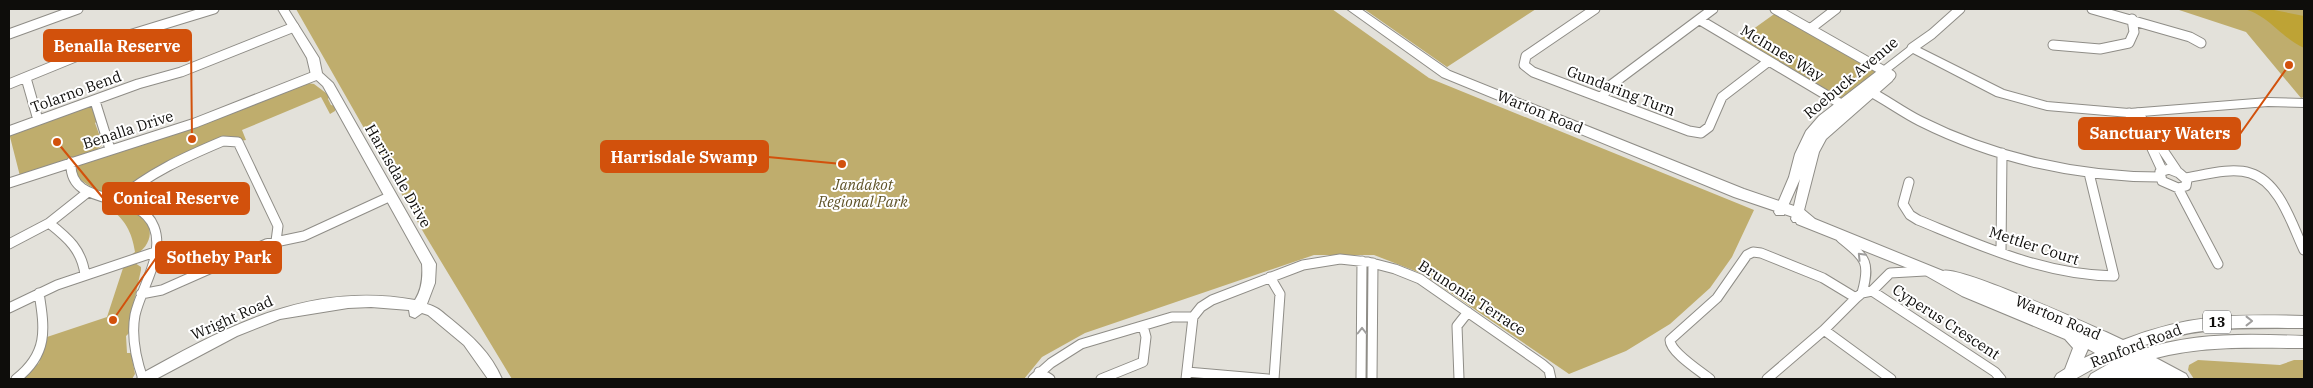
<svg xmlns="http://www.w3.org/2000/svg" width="2313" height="388" font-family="'IBM Plex Serif',serif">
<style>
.green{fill:#bfad6d}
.water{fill:#bea335}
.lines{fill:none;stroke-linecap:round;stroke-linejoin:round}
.street-casing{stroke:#8f8d87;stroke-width:11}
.secondary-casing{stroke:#8f8d87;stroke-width:2}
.primary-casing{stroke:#8f8d87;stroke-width:2}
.street{stroke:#fff;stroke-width:9}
.secondary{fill:#fff;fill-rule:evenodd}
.primary{fill:#fff;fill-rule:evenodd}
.oneway{stroke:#9f9e9d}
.labels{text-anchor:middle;stroke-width:4;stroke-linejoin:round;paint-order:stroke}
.shield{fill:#fff;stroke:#565654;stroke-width:1}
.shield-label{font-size:14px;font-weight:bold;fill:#0e0d0b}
.street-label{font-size:15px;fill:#0e0d0b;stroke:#fff}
.park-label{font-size:15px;font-style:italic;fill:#5f5328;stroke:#fff}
.leader{fill:none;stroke:#d2510c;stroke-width:2}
.callout-dot{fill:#d2510c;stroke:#fff;stroke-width:2}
.callout{fill:#d2510c;stroke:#d2510c;stroke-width:2}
.callout-label{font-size:16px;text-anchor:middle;font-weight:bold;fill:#fff}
</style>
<rect width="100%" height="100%" fill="#e3e1da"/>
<path class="green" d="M296 9H1332L1429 78 1754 210 1732 257 1710 288 1670 324 1626 351 1569 374 1423 274 1374 255H1314L1085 333 1042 357 1024 379H512L425 235Z
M1364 9H1536L1447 67Z
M2176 9H2304V97L2301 98 2246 32Z
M1777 12 1871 66 1874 71V75L1843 98H1838L1738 40Z
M307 83 314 84 330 96 328 99 331 105 335 106V111L330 114 321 97 242 130 246 140 197 148 175 157 116 194C100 193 88 187 77 176L76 169 82 163Z
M87 106 92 108 98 120 95 123 99 134H103L105 143 94 152 20 176 9 133Z
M108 203C120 206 132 208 141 216 158 231 148 250 131 257V255L135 252C132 232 125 219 108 207Z
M135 263 141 267V270L131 315 129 333 126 336 127 353H131L135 374 132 379H21L39 363 47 337 107 317 124 265Z
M2198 360 2280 365 2294 360H2304V379H2194L2188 370 2189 365Z"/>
<path class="water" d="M2243 9H2269L2304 16V48C2281 38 2268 14 2243 9Z"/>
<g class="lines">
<defs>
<path id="street" d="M1595 9 1526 56 1524 65 1533 72 1689 131 1701 133 1709 127 1722 97 1769 61
M1775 9 1891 75
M2092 9 2190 37 2201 43
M1700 20 1848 108
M1810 29 1836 9
M9 34 78 9
M2053 45 2100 49 2129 43 2134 32 2132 19
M1912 48 1932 34 1960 9
M26 78 38 120
M9 84 129 35 214 9
M1867 90C1885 99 1902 112 1920 121 1994 158 2077 177 2160 177
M1601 98 1611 85 1713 9
M95 101 110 149
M2129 113 2149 142 2162 170
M2138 113 2177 171
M9 131 138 84 181 72 294 27
M71 162C68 210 139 188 154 227 165 255 141 288 135 315 131 337 136 359 143 379
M2169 169 2179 173 2187 180 2186 186 2178 188 2162 181 2160 172Z
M2185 178C2204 175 2231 167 2250 173 2280 182 2292 225 2304 250
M1909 182 1903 204 1910 215 1918 220C1982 246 2044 275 2114 276L2089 173
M9 183 195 123 317 75
M2178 188 2218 264
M118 200C149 173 185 157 223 141L238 142 278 226 276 241
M49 223C68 238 82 250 85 275
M1841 238C1865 258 1871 261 1862 293
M9 244 49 223 88 192
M2001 252 2002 153
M1270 277 1280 294 1274 379
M1872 291 1995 372 2001 379
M141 294 162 290 266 244 304 236 391 196
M9 308 57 285 155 252
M1824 330 1891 379
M1039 372 1050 379
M1187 372 1268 379
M16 379C48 354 45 330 39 293
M1033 379 1051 363 1081 344 1172 317H1193L1201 307 1212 300 1303 265 1340 259 1368 262 1395 269 1420 279 1542 364 1549 370 1551 379
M1101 379 1143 362 1146 337 1143 326
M1186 379 1193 317
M1361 379 1362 261
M1372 379 1373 263
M1459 379 1457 326 1468 312
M1710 379C1700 371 1670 352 1670 340L1717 298 1747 255 1753 252 1761 253 1823 278 1856 298
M1767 379 1824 330 1856 298 1862 293 1872 291 1890 273 1925 271"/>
<path id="secondary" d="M278 9H288L319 58 322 73 333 83 436 264 435 283 427 304C438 307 442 312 451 319 472 336 491 353 502 379H488L464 345 428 315 422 313 415 318 410 316 409 310 371 307 348 308 280 319 237 336 156 379H137L139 375C227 326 310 281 415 300 422 289 423 277 422 264L323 86 311 75 307 58Z
M1912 44 2004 90 2047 102 2129 109 2268 98 2304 99V107L2268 106 2129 117 2047 110 1996 96 1913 53 1886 74 1892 75 1894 78 1892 81 1826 139 1819 152 1801 222H1793L1791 219 1800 179 1784 215H1776L1774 212 1789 177 1795 154 1806 131 1819 116Z"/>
<path id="primary" d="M1347 9H1361L1450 71 1744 189 1803 209 1815 219 1943 271C1958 265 2083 322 2106 332L2123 340C2189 314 2235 314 2304 316V328C2243 328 2196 325 2137 348L2141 350C2193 332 2249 334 2304 336V348C2254 348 2205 345 2156 358L2186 374 2189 379H2088L2091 374 2112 362 2109 360 2075 379H2054L2057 374 2065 369 2073 348 2065 339 1962 296 1925 275 1797 224 1793 217 1734 197 1442 77ZM2088 349 2095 353 2084 358Z"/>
</defs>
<use href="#street" class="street-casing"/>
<use href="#secondary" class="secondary-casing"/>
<use href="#primary" class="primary-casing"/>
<use href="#street" class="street"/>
<use href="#secondary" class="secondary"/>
<use href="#primary" class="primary"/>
</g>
<defs><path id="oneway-chevron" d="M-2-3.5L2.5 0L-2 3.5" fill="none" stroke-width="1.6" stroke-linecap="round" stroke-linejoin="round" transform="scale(1.25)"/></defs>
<g class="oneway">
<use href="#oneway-chevron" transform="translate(1861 256) rotate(-134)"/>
<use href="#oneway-chevron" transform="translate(2249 321)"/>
<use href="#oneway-chevron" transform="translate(1362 331) rotate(-90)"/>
</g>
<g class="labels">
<rect class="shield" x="2203" y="310.5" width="28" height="23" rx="4"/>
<g class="shield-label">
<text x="2217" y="327">13</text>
</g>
<g class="street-label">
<text transform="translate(1782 53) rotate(31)" y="5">McInnes Way</text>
<text transform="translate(1851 78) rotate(-40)" y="5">Roebuck Avenue</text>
<text transform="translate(1621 91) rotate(21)" y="5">Gundaring Turn</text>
<text transform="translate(76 92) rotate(-20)" y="5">Tolarno Bend</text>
<text transform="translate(1540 112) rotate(22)" y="5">Warton Road</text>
<text transform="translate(128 130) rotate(-18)" y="5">Benalla Drive</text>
<text transform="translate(398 176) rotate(60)" y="5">Harrisdale Drive</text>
<text transform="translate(2034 246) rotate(18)" y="5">Mettler Court</text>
<text transform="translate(1472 298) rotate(33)" y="5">Brunonia Terrace</text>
<text transform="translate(232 318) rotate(-24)" y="5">Wright Road</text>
<text transform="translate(2058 318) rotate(23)" y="5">Warton Road</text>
<text transform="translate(1946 322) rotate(33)" y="5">Cyperus Crescent</text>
<text transform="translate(2136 346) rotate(-21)" y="5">Ranford Road</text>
</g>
<g class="park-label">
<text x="863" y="190">Jandakot<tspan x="863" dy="17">Regional Park</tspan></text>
</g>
</g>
<path class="leader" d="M192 139L191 46M2289 65L2240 134M842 164L768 157M57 142L103 198M113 320L156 258"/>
<g class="callout-dot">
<circle cx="192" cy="139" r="5"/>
<circle cx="2289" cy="65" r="5"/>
<circle cx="842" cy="164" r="5"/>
<circle cx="57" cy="142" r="5"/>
<circle cx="113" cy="320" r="5"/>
</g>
<g class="callout">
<rect x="44" y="30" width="147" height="31" rx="5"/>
<rect x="2079" y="118" width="161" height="31" rx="5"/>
<rect x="601" y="141" width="167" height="31" rx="5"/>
<rect x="103" y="183" width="146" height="31" rx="5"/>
<rect x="156" y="242" width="125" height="31" rx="5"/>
</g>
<g class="callout-label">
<text x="117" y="52">Benalla Reserve</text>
<text x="2160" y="139">Sanctuary Waters</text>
<text x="684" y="163">Harrisdale Swamp</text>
<text x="176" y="204">Conical Reserve</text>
<text x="219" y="263">Sotheby Park</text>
</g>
<rect width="2313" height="388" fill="none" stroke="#0e0d0b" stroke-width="20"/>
</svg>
